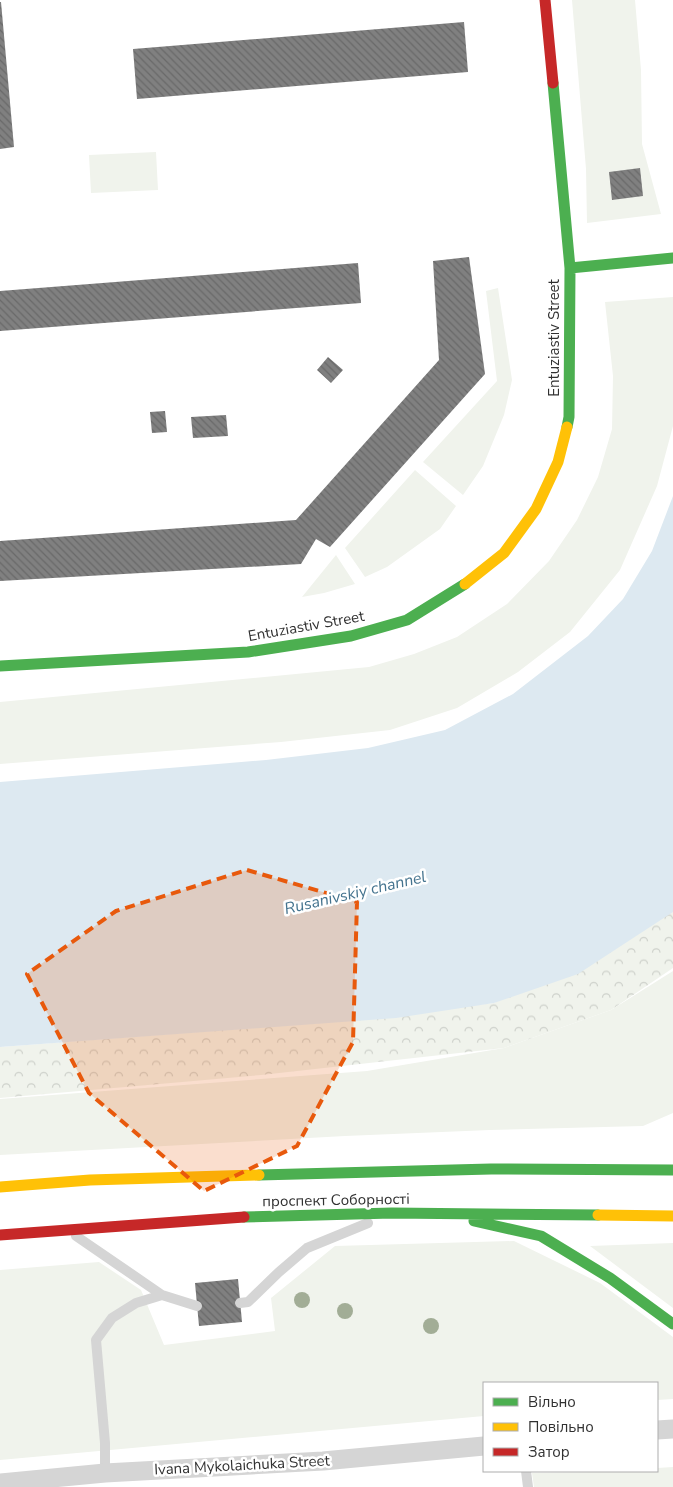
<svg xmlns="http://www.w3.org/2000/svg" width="673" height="1487" font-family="'Nunito Sans',sans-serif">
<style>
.green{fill:#f0f3ec}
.forest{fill:url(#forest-crowns)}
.water{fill:#dde9f1}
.building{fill:url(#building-back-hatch)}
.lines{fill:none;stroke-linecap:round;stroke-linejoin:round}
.lane{stroke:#d5d5d5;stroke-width:10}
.street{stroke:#d5d5d5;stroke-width:19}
.fast{stroke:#4caf50;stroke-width:11}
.slow{stroke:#ffc107;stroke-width:11}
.jam{stroke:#c62828;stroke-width:11}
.tree{fill:#a2ad96}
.marked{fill:#e8590c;fill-opacity:0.2;stroke:#e8590c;stroke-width:4;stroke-dasharray:10 6;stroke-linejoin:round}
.labels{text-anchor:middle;stroke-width:5;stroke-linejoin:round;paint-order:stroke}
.street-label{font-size:15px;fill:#313131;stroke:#fff}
.water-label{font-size:16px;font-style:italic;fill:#44738e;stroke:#fff}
</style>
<defs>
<pattern id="forest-crowns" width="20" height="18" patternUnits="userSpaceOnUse" patternTransform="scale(1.25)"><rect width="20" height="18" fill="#f0f3ec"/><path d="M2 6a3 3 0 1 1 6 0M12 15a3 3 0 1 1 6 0" fill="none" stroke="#ced1cb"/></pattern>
<pattern id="building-back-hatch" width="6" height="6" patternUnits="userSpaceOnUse" patternTransform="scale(1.25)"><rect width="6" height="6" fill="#808080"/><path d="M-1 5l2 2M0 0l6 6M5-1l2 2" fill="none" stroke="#696969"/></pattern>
</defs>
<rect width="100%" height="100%" fill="#fff"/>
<path class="green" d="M572 0H635L641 70 642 144 661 214 587 223 586 169Z
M156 152 158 190 91 193 89 155Z
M498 288 512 380 504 415 483 466 463 495 423 462 497 381 486 291Z
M673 297V426L657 486 620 570 570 632 518 672 457 708 390 730 281 742 0 764V702L369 667 414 654 457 637 507 604 549 561 577 520 598 477 612 429 613 376 605 302Z
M415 470 456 506 440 529 387 567 365 577 345 548Z
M336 555 355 584 324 593 302 597Z
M673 971V1113L643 1126 490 1130 345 1136 0 1155V1099L367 1071 504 1048 611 1010Z
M514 1241 600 1283 673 1337V1399L657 1400V1383H484V1416L0 1460V1270L99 1262 141 1290 164 1345 275 1331 271 1298 335 1246Z
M673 1243V1308L590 1246Z
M673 1467V1487H534L532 1473 657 1471V1468Z"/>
<path class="forest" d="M673 911V968L611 1010 504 1048 261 1075 0 1098V1047L329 1022 494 1003Z"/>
<path class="water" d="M673 496V912L578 974 494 1003 396 1018 0 1047V782L266 760 368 748 445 730 513 694 588 636 623 599 652 551Z"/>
<path class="building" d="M0 2H1L14 147 0 149Z
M464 22 468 72 137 99 133 49Z
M640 168 643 196 612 200 609 172Z
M469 257 485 374 330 547 316 539 301 564 0 581V541L296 520 439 360 433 261Z
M358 263 361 303 0 331V291Z
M328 357 343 370 331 383 317 370Z
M165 411 167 432 152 433 150 412Z
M226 415 228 436 193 438 191 417Z
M238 1279 242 1322 199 1326 195 1283Z"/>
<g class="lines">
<path class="lane" d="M76 1236 162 1295 197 1306
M240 1303 248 1302 279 1272 307 1248 368 1223
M526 1471 528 1487
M105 1473V1443L96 1340 112 1318 136 1303 162 1295"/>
<path class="street" d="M657 1430 673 1429
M0 1483 105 1473 323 1461 484 1446"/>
<path class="fast" d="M553 83 570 268 569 417 567 427
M570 268 673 258
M0 666 248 652 351 636 407 620 465 584
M259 1175 491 1169 673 1170
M244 1217 392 1213 598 1215
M474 1221 541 1236 610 1278 673 1324"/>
<path class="slow" d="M465 584 504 553 536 509 558 462 567 427
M0 1187 90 1180 259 1175
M598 1215 673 1216"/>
<path class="jam" d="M545 0 553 83
M0 1235 244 1217"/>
</g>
<g class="tree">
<circle cx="302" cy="1300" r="8"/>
<circle cx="345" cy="1311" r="8"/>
<circle cx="431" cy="1326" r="8"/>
</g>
<path class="marked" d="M247 870 357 902 353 1042 297 1146 204 1191 89 1093 27 974 116 911Z"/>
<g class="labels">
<g class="street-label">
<text transform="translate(554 338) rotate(-90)" y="5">Entuziastiv Street</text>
<text transform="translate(306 626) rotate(-10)" y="5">Entuziastiv Street</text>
<text transform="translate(336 1200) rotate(-1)" y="5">проспект Соборності</text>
<text transform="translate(242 1465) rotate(-3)" y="5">Ivana Mykolaichuka Street</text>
</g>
<g class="water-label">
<text transform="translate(355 892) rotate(-13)" y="6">Rusanivskiy channel</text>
</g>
</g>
<rect x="483" y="1382" width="175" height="90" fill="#ffffff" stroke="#adadad"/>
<rect x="493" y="1398" width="25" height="8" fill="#4caf50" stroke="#adadad"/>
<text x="528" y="1407" font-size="15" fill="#313131">Вільно</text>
<rect x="493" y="1423" width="25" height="8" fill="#ffc107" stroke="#adadad"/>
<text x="528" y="1432" font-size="15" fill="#313131">Повільно</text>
<rect x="493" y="1448" width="25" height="8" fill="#c62828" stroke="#adadad"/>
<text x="528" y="1457" font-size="15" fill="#313131">Затор</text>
</svg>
